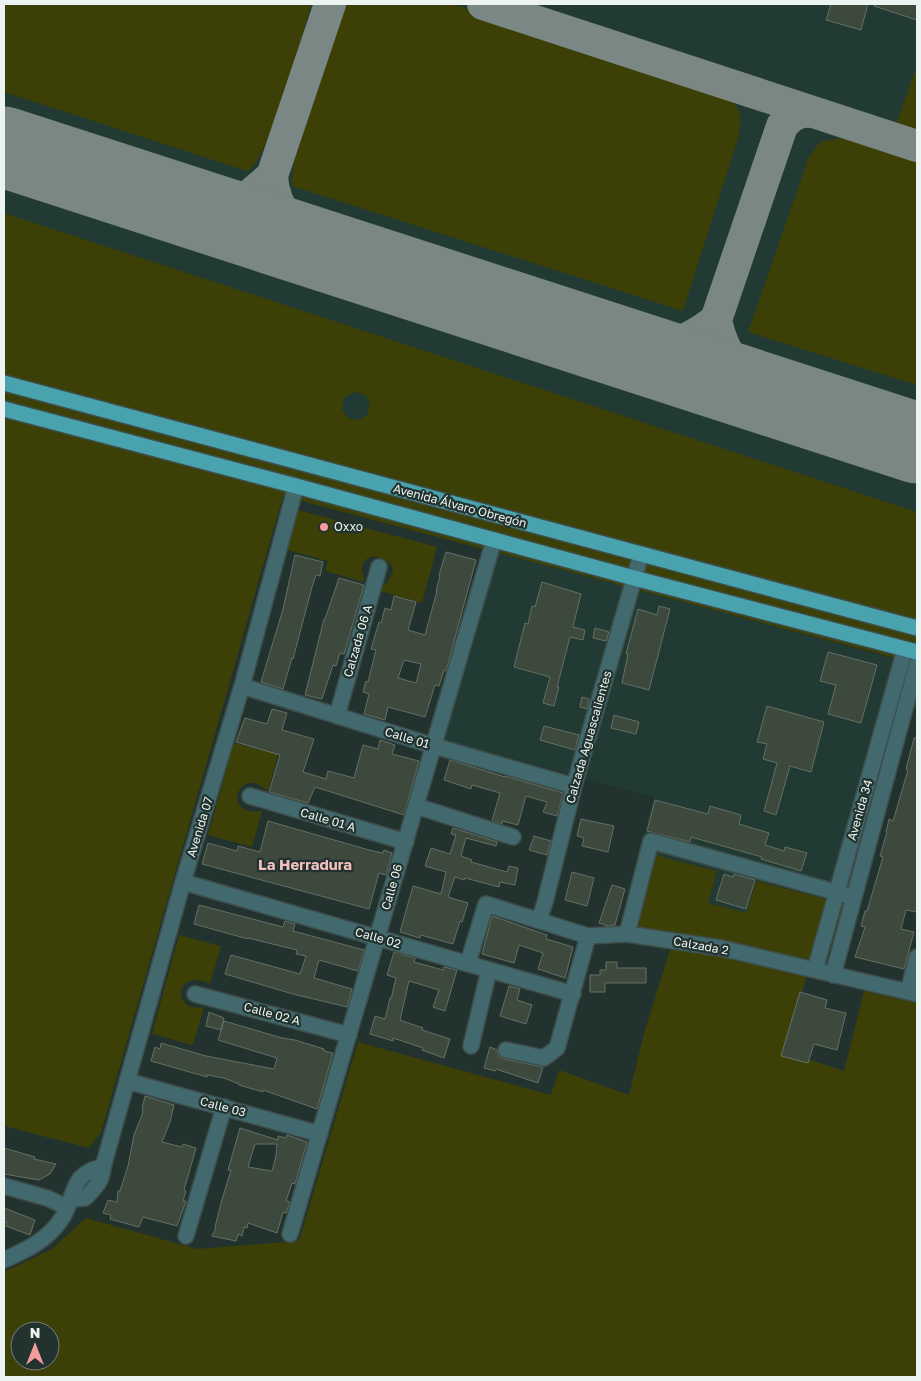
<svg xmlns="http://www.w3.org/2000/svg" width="921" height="1381" font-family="'Golos Text',sans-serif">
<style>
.built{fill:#213a33}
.green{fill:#3c4007;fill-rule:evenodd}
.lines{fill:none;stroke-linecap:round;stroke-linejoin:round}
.taxiway{stroke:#7a8784;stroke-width:32}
.runway{stroke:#7a8784;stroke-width:81}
.building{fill:#3e493e;stroke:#647064;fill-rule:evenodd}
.minor-casing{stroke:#3e4d49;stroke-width:18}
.major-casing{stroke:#3e4d49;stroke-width:18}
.minor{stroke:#41696e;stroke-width:15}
.major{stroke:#49a3ae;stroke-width:15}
.poi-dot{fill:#f59b9b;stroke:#22322e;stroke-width:2}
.labels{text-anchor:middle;stroke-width:4.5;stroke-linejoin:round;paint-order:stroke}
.street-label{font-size:12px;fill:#ebf4f1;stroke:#22322e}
.poi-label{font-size:12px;fill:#ebf4f1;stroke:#22322e;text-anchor:start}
.quarter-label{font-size:15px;font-weight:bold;fill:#f4c0bf;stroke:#22322e}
</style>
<rect width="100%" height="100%" fill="#22322e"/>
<path class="built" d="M4 4H917V616L4 370Z
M498 552 895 659 826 899 757 881 748 914 708 903 717 871 639 851 654 797 443 740Z"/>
<path class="green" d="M4 4H311C304 30 268 163 247 171L4 92Z
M342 4H452L726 95C742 111 743 116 738 138L683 311 292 186C293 127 323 60 342 4Z
M917 65V132L896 125Z
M845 137 917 160V385L748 332 809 157 820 142Z
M4 213 917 512V664L283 496 101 1132 89 1148 4 1126V841L6 835H4ZM354 392 365 395 370 404 367 415 359 420 348 418 342 409 344 398Z
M298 510 437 547 422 603 380 591 384 584 388 582 393 571 391 564C383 556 366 552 362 566 361 572 364 576 364 582L325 571 328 561 287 550Z
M234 743 278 754 268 791C238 763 220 818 262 811L252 847 208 835Z
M639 851 717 871 708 903 747 913 756 881 826 899 787 1052 844 1071 864 991 917 1003V1377H4V1272L52 1249 86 1218 197 1249 299 1241 358 1042 551 1095 559 1070 629 1095 645 1030 674 937 621 930ZM20 1331H50V1361H20Z
M179 935 221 946 210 984C199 979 189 977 181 989 180 1004 190 1010 204 1007L193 1045 152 1034Z"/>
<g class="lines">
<path class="taxiway" d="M483 4 917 146
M272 176C274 211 298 237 328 252
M184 206 197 209H206L234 204 244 200 272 176 330 4
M716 320C723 355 742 380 773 397
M622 347C660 354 686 343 716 320L782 126C791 115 798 111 812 112"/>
<path class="runway" d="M4 147 917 443"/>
</g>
<path class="building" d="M831 4H868L861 30 826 20Z
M874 4H917V20L874 6Z
M446 552 476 560 446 671 444 670 439 686 435 685 425 717 388 707 385 720 364 714 369 694 363 692 366 681 368 682 376 650 371 649 379 622 381 623 385 608 391 610 394 596 416 602 408 630 425 635 437 591H436L440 576 439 575ZM404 660 421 664 416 683 398 678Z
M295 555 323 562 320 576 316 575 312 587 293 659 292 658 283 689 261 682 283 609Z
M339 578 364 585 344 654 340 653 336 666 333 665 322 699 305 695 324 619H325Z
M542 582 581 594 573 627 585 630 583 640 570 637 557 687H559L554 706 543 703 550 677 514 667 525 623 528 624 532 606 535 607Z
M659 606 670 609 649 690 622 683 628 654H626L638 609 657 615Z
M595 628 609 632 606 641 593 638Z
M828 652 877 665 861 723 828 714 836 685 820 681Z
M582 697 589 699 587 709 580 707Z
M767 706 824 722 811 772 790 766 776 815 764 811 777 763 763 759 767 744 757 742Z
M272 709 287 713 282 730 314 739 303 772 326 779 328 771 354 778 363 745 378 749 380 740 395 745 392 754 419 761 404 815 315 787 308 803 269 792 280 755 236 742 245 718 267 724Z
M614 715 639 722 636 734 611 728Z
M544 726 579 735 575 750 540 740Z
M914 738H917V912L906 910 901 929 914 932 904 969 855 957 865 927 861 926 865 911H867L883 857 880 856 887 832H886L889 819 893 821 908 770 906 769Z
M450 760 505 777V776L563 793 557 816 543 812 547 802 526 796 518 825 502 821V824L492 821 500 793 472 785 471 789 444 780Z
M655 800 708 814 710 806 741 815 739 824 769 833 765 845 784 851 785 847 807 853 801 871 761 859 762 857 691 837 690 842 647 831Z
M581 819 614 826 608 852 582 846 584 838 577 836Z
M268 821 369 850 383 853 384 850 392 853 386 875 379 873 369 909 202 864 208 843 237 851 238 846 260 852Z
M453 828 497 842 496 846 466 838 461 856 472 860 471 862 507 872 509 866 518 868 515 885 500 882 499 887 465 878 464 880 455 877 448 897 468 903 462 922 460 921 453 944 421 935 420 938 400 932 413 886 441 894 446 872 425 866 431 848 450 854 456 835 451 834Z
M534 836 551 841 547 855 529 850Z
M572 872 594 878 587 906 565 900Z
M724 874 733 877 734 874 755 880 746 909 716 900Z
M612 885 625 889 615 925 608 926 599 923Z
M199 905 283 927 285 921 295 924 293 931 364 950 358 971 319 960 314 978 352 989 347 1007 293 994 225 974 231 955 300 974 306 956 296 954 297 950 248 938V939L194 924Z
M492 916 547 935 546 939 573 947 565 978 538 969 543 953 519 945 514 963 482 954Z
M394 952 415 958 414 962 443 970 444 967 457 970 445 1011 433 1007 439 990 409 981 400 1020 423 1028 422 1030 450 1039 444 1058 422 1050 423 1048 393 1038V1041L370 1034 375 1016 385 1019 390 998 391 999 396 978 387 975Z
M606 962H617V968H646V983H605V992H590V975H600V970H606Z
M509 986 520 989 517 1000 532 1005 526 1024 500 1016Z
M800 992 827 1000 825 1008 846 1013 837 1050 814 1044 808 1063 781 1056Z
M209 1012 224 1018 221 1030 206 1026Z
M224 1021 282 1038 295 1040 324 1049V1051L333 1053 317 1109 263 1090V1092L239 1085V1084L224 1078 207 1075V1077L151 1061 155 1047 160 1049 161 1043 206 1056 274 1069 277 1058 218 1040Z
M490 1047 497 1050 499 1057 504 1059 543 1067 538 1083 496 1069 495 1071 484 1068Z
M145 1096 174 1105 170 1122 162 1142 182 1147 183 1144 196 1148 184 1190 186 1191 183 1201H186L177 1226 143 1217 139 1227 110 1219 111 1215 103 1213 108 1200 117 1202 118 1191H120L128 1166 134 1135 142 1115 143 1109 142 1108Z
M240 1128 278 1140V1136L286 1138 287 1135 307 1142 295 1184 292 1183 286 1201 290 1202 286 1213 283 1212 277 1233 248 1223 247 1228 244 1227 242 1236 238 1234 236 1241 212 1236 216 1228 215 1227 221 1203 231 1170H228ZM255 1144H277L276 1156 272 1171 248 1167Z
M4 1148 35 1157 34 1159 56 1164 50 1174 39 1180 4 1174Z
M4 1208 35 1220 30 1235 6 1226 7 1222H4Z"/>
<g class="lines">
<defs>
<path id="minor" d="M242 686 434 746 574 786
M337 716 379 567
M250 796 406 842
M416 806 513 837
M183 882 573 994
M539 920 545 902 574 786 641 555
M627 934 651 841 846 895
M468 963 486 904 588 936 627 934 721 948 917 994
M815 970 905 649
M833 975 917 664
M908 992 917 957
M195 994 349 1035
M471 1046 489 970
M506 1050 544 1058 557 1048 588 936
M127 1081 320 1134
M4 1186 47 1198 67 1207
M72 1199 85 1198C94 1189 103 1181 103 1167L183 882 242 686 296 486
M290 1234 494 540
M186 1236 224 1107
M4 1260C26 1250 46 1241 60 1221 77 1198 68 1173 103 1167"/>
<path id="major" d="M4 383 917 628
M4 409 296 486 634 578 917 652"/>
</defs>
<use href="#minor" class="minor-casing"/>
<use href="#major" class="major-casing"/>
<use href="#minor" class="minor"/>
<use href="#major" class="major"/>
</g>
<circle class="poi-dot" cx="324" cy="527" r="5"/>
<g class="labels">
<g class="street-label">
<text transform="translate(460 506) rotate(15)" y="4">Avenida Álvaro Obregón</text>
<text transform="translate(358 641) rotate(-74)" y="4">Calzada 06 A</text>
<text transform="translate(589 737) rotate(-74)" y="4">Calzada Aguascalientes</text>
<text transform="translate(407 738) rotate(17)" y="4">Calle 01</text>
<text transform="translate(860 810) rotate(-74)" y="4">Avenida 34</text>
<text transform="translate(328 820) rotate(16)" y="4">Calle 01 A</text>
<text transform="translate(200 827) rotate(-73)" y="4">Avenida 07</text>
<text transform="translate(392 887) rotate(-74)" y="4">Calle 06</text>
<text transform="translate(378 938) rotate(16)" y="4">Calle 02</text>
<text transform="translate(701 946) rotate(10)" y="4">Calzada 2</text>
<text transform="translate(272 1014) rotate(15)" y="4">Calle 02 A</text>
<text transform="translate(223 1107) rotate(15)" y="4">Calle 03</text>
</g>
<g class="poi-label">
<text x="334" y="531">Oxxo</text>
</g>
<g class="quarter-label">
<text x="305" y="870">La Herradura</text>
</g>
</g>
<rect width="921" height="1381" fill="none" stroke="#ebf4f1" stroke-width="10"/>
<g transform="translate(35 1346)"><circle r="24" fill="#22322e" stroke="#72807c"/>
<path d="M0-4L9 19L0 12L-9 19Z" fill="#f59b9b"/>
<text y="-8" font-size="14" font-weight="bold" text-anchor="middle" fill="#ebf4f1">N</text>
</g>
</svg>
